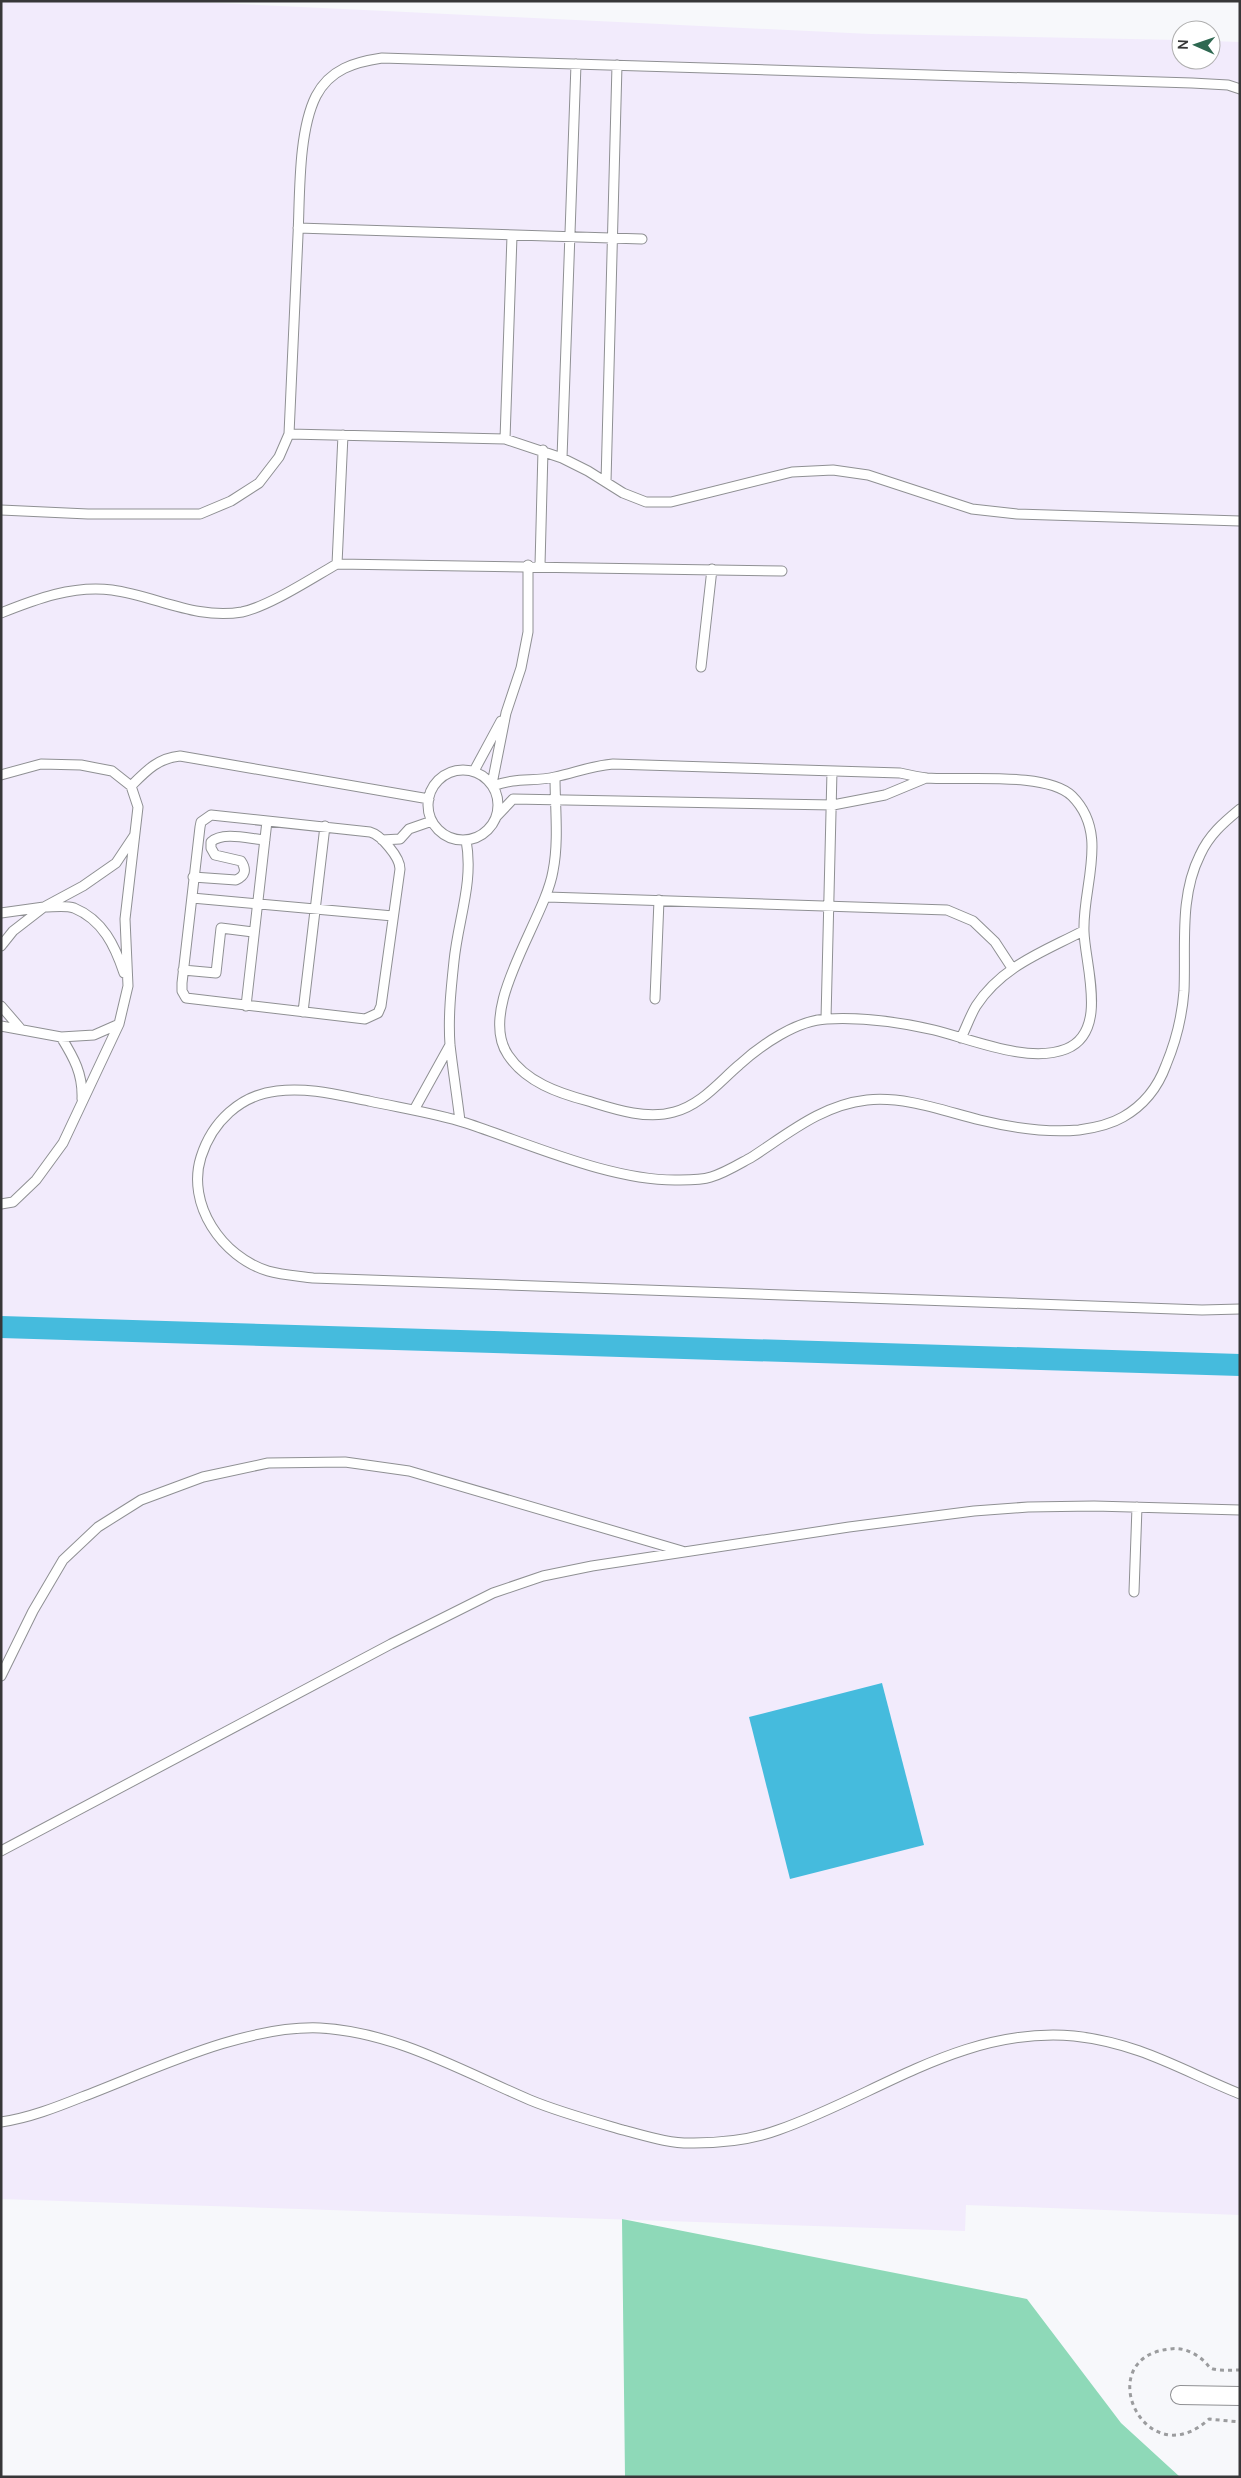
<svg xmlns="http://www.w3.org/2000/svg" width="1241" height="2478" font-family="Manrope,sans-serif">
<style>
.commercial{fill:#f2ebfc}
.green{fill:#8ed9b8}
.water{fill:#45bbdd}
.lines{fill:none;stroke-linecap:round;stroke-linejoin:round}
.canal{stroke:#45bbdd;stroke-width:22}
.lane-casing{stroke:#8f9093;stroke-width:11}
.street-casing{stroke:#8f9093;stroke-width:20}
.path{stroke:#9b9c9e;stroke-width:3;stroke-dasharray:4 4;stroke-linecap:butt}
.lane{stroke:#fff;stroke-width:9}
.street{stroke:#fff;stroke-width:18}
</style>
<rect width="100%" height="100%" fill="#f7f8fb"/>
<path class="commercial" d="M1 1H175L871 34 1181 40V60H1211V41L1240 42V2215L966 2205 965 2231 1 2199Z"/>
<path class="green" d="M622 2219 1027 2299 1121 2423 1180 2477H625Z"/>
<path class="water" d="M882 1683 924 1845 790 1879 749 1717Z"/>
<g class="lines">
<path class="canal" d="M1 1327 1240 1365"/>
<defs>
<path id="lane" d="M298 228 642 239
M289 434 505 439 562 458 588 471 623 493 646 502H671L792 472 833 470 868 475 972 509 1017 514 1240 521
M505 439 512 236
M562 458 576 64
M606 482 617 65
M1 510 88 514H200L231 501 259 483 279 457 289 434C292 367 295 301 298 235 300 195 298 132 316 96 330 69 355 62 382 58L1192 83 1228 85 1240 89
M337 564 343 435
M540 565 543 450
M1 613C36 599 73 585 112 590 156 596 196 620 242 612 270 606 312 578 337 564L782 571
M701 667 712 569
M428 805a35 35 0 1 1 70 0a35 35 0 1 1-70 0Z
M474 771 501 721
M1 775 41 764 81 765 112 771 131 786 138 807 125 919 128 986 119 1024 63 1143 36 1180 13 1202 1 1204
M492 784 506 713 521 668 528 632V565
M131 786C146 771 158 758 180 756L429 799
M493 786C517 777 533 782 555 777 577 772 591 766 613 764L900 773C909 775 918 777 927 778 962 781 1046 771 1072 796 1110 834 1082 886 1084 932 1085 965 1109 1032 1066 1049 1028 1064 971 1039 934 1030 899 1022 863 1017 827 1019 797 1020 761 1045 739 1065 719 1082 701 1105 674 1112 646 1120 614 1109 588 1101 558 1093 526 1082 508 1055 476 1008 545 920 553 871 559 841 555 808 555 777
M1240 809C1223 823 1209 835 1200 855 1179 897 1186 946 1184 991 1182 1017 1176 1041 1166 1065 1158 1087 1144 1105 1123 1117 1111 1124 1094 1128 1079 1130 1046 1133 1013 1128 980 1120 944 1111 905 1096 867 1100 822 1105 789 1133 752 1157 739 1164 725 1173 711 1177 702 1180 690 1180 680 1180 613 1182 530 1144 466 1123 434 1113 401 1108 369 1101 338 1095 308 1087 277 1091 240 1095 212 1122 201 1157 186 1204 222 1257 268 1271 282 1275 299 1276 313 1278L1202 1310 1240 1309
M211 815 370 832C381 835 400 857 400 869L381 1006 378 1013 365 1019 186 998 182 991V983L200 827 201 822Z
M496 817 513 799 833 805 885 795 926 778
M382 840 400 839 409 829 432 821
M193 877 236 880C245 876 247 870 241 861L215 855 211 848V842C223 831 250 839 265 840
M547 897 947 910 973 921 995 942 1012 968
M192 898 393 916
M1 913 44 907 83 886 116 863 134 836
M1 946 13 931 44 907C53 907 66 905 74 908 103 920 115 946 124 973
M183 970 216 973 221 928 253 932
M655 999 659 900
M1 1006 20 1028
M246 1006 267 821
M303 1012 325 826
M826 1019 832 771
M1 1026 61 1037 94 1035 119 1024
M61 1037C74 1058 83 1074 82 1099
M961 1038C966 1028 970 1016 976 1006 1002 966 1043 952 1083 931
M414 1110 450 1045
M460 1121C457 1096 453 1071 450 1045 448 1017 451 989 454 961 458 920 474 882 466 840
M1134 1592 1137 1507
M1 1676 33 1611 63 1560 98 1527 141 1500 203 1477 268 1463 345 1462 409 1471 682 1551
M1 1851 391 1644 493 1593 543 1576 592 1566 849 1527 974 1511 1028 1507 1094 1506 1240 1510
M1 2122C29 2118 57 2107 82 2097 153 2070 244 2025 320 2028 395 2032 462 2071 530 2100 559 2112 592 2121 623 2130 646 2136 670 2144 694 2143 722 2143 751 2140 778 2130 876 2096 963 2026 1074 2036 1139 2043 1181 2070 1240 2094"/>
<path id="street" d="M1180 2395 1240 2396"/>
</defs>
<use href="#lane" class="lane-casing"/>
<use href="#street" class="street-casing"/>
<path class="path" d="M1240 2370C1231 2370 1221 2371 1213 2369 1209 2368 1208 2365 1205 2362 1196 2353 1183 2347 1170 2349 1089 2357 1145 2478 1209 2419L1240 2422"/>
<use href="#lane" class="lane"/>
<use href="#street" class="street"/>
</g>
<rect width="1241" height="2478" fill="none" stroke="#373738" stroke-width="5"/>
<g transform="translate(1196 45) rotate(272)"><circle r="24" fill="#ffffff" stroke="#afafaf"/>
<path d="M0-4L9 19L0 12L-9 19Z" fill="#2e6851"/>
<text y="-8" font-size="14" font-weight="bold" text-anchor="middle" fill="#373738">N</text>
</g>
</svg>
